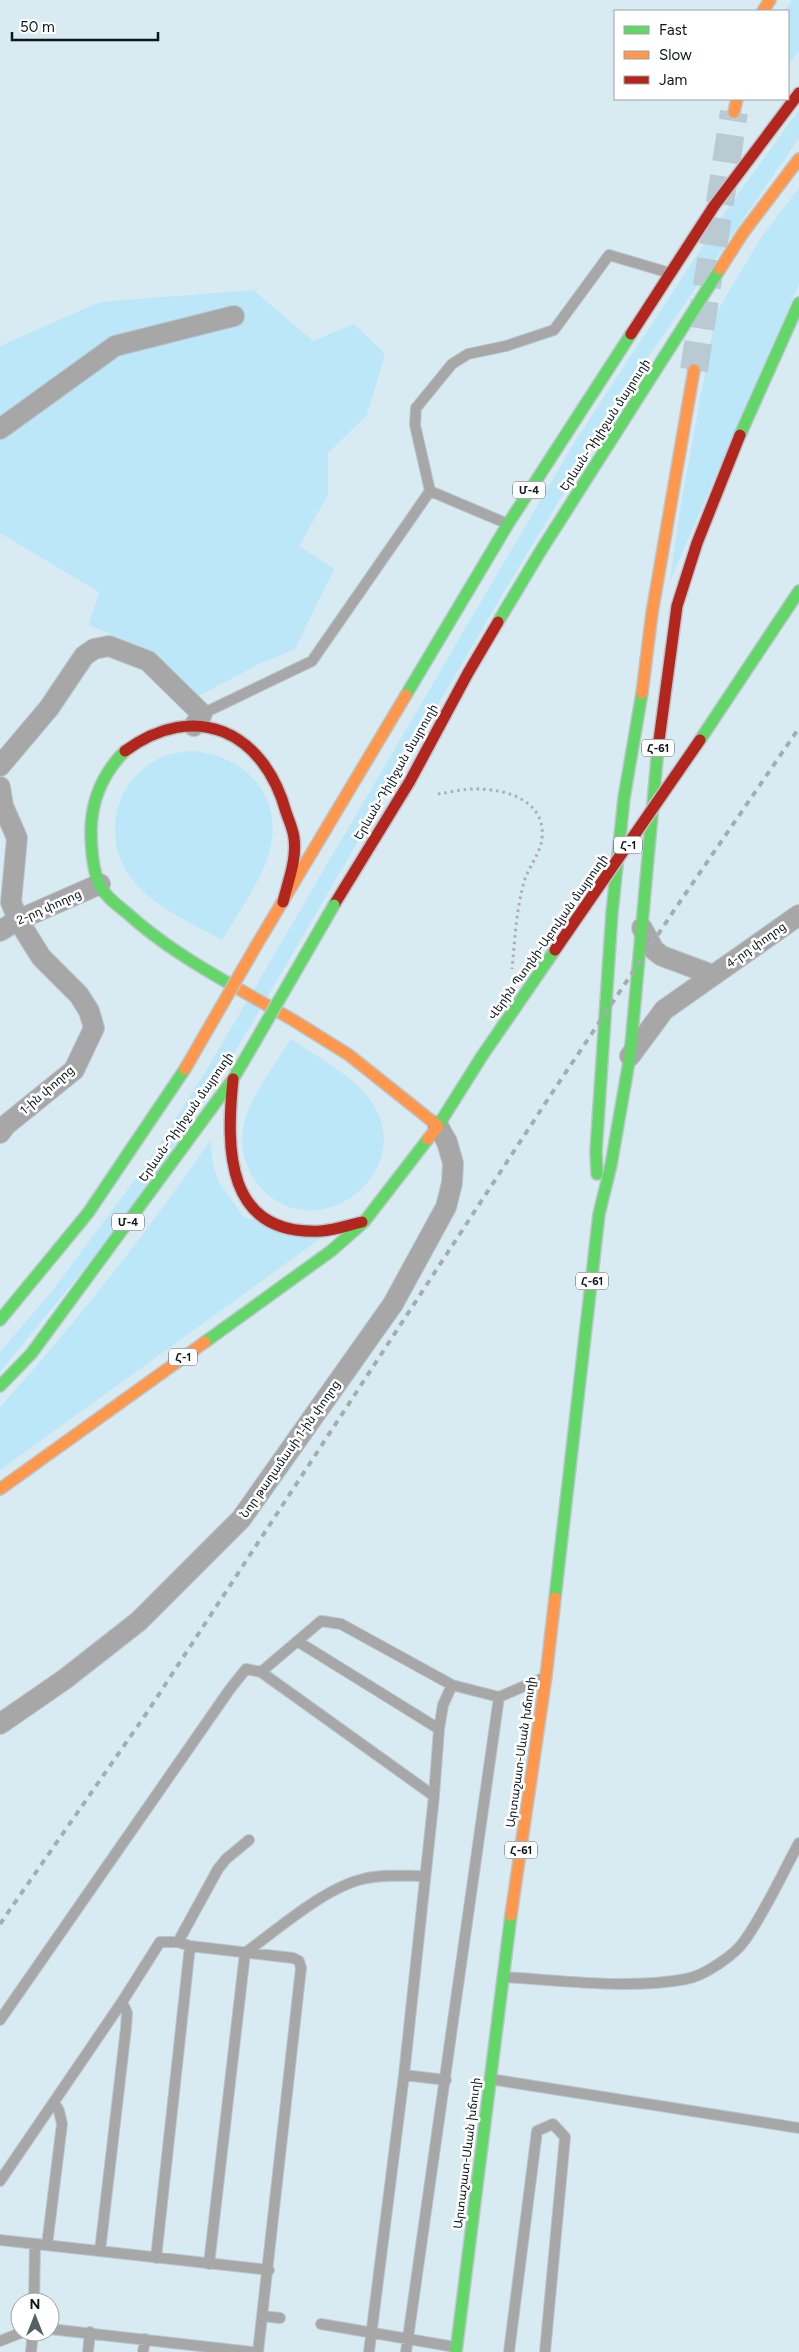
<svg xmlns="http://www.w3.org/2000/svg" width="799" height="2352" font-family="Figtree,'Noto Sans Armenian',sans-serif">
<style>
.green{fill:#bce7f8}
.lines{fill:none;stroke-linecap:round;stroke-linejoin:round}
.highway-tunnel{stroke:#b9cad2;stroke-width:28;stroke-dasharray:28 14;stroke-linecap:butt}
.lane-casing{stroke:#b9c7cd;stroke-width:12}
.street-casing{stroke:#b9c7cd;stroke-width:22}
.fast-casing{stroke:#b9c7cd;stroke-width:14}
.slow-casing{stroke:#b9c7cd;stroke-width:14}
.jam-casing{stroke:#b9c7cd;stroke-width:14}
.path{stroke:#a9afb1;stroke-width:3;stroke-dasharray:2.5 4;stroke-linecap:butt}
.lane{stroke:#a6a7a6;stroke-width:10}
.street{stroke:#a6a7a6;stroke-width:20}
.fast{stroke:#63d668;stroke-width:11}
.slow{stroke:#ff974d;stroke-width:11}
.jam{stroke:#b3261e;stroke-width:11}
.rail{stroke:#a4aeb1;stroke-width:4;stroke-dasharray:6 6;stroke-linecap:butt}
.fast-bridge-casing{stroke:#b9c7cd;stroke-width:14;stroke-linecap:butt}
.slow-bridge-casing{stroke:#b9c7cd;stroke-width:14;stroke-linecap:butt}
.jam-bridge-casing{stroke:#b9c7cd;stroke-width:14;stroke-linecap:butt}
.fast-bridge{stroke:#63d668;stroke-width:11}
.slow-bridge{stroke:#ff974d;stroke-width:11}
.jam-bridge{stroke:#b3261e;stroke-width:11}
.labels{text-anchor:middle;stroke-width:5;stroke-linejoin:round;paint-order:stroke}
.shield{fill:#fff;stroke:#545d5f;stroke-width:1}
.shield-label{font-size:11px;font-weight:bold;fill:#0b171b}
.street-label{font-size:12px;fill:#0b171b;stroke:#fff}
</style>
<rect width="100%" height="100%" fill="#d8eaf2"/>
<path class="green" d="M792 0H799V51L788 65V11H785Z
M799 110V138L631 382 505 590 218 1081 129 1214 0 1372V1352L53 1290 148 1162 206 1071 574 443 725 212Z
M799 188V284L670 581 681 504 716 313 761 238Z
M253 290 313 341 354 324 385 354 367 415 328 453V495L299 546 334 569 295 649 257 665 197 697 155 653 89 625 99 592 0 533V346L100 302Z
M191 751C247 755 287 799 268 856 258 886 237 914 222 940 194 924 160 910 138 886 101 848 109 785 158 759 168 754 180 752 191 751Z
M291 1039C315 1056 352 1075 369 1098 424 1171 313 1255 257 1183 246 1168 240 1149 243 1130 247 1100 275 1065 291 1039Z
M210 1141 213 1165 219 1183 244 1217 321 1238 0 1470V1407C76 1323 146 1234 210 1141Z"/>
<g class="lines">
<path class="highway-tunnel" d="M694 370 734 112"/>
<defs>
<path id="lane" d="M430 491 508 524
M202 714 312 661 430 491 415 425 416 408 452 364 468 354 506 346 554 330 609 255 670 273
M297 1641 439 1729
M261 1672 321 1621 341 1624 452 1685 499 1697 543 1678
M178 1942 218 1869 226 1859 249 1840
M503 1977C560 1980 630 1990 686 1979 704 1976 735 1955 745 1940 765 1912 782 1874 799 1843
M0 2020 230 1689 246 1669 261 1672 434 1796
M404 2075 446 2080
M490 2079 799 2128
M0 2181 122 2002 160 1942H178L190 1946 293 1958 299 1961 301 1968 258 2352
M0 2240 269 2270
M47 2245 62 2124 59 2111 54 2102
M100 2251 126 2028 127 2013 122 2002
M156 2258 190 1946
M209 2264 245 1953C277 1930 324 1888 363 1879 383 1874 404 1876 425 1876
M34 2302 35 2244
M263 2316 280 2318
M321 2324 455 2347
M50 2329 252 2352
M0 2341 23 2332
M31 2352 33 2332
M88 2352 90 2332
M143 2352 145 2339
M369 2352 404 2075 434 1796 439 1729 443 1705 452 1685
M406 2352 499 1697
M509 2352 537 2131 553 2124 565 2137 545 2352"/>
<path id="street" d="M0 429 115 346 234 316
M0 766 49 708 84 656 94 649 109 646 148 661 202 714 194 726
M0 787 3 806 17 838 11 902 18 920 41 957 79 995 89 1011 94 1028 74 1070 6 1125 0 1133
M642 928 654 950 662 956 713 975
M0 931 18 920 100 884
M630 1056 664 1010 799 915
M0 1724 65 1679 139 1621 241 1519 393 1304 446 1207 452 1183 453 1163 447 1142 438 1126"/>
<path id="fast" d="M740 435 799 303
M498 622 540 552 720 269
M406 695 508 524 631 334
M700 740 799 591
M125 751C104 772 92 799 91 829 91 847 92 869 100 886 106 897 117 905 127 913 160 943 198 966 237 988
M438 1126 482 1056 555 950
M597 1174 596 1151 612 913 624 798 642 693
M599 1214 611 1165 630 1056 658 748
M0 1320 88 1213 185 1069
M205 1342 331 1251 364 1222 428 1139
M0 1386 31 1354 233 1079 249 1052
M555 1598 599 1214
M456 2352 511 1915"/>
<path id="slow" d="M763 11 770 0
M734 112 737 99
M720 269 743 233 799 159
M642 693 652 613 694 370
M256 946 406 695
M237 988 293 1020 349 1055 438 1126 428 1139
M0 1489 205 1342
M511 1915 546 1676 555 1598"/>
<path id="jam" d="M631 334 714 206 799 93
M658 748 677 606 697 543 740 435
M125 751C196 699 264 732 286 812 289 821 293 829 294 838 297 860 288 881 283 902
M334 905 410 781 468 673 498 622
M233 1079C226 1149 225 1236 321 1231 335 1230 349 1225 362 1222"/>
</defs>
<use href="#lane" class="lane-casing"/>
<use href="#street" class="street-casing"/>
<use href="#fast" class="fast-casing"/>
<use href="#slow" class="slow-casing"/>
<use href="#jam" class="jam-casing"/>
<path class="path" d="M438 794C451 792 466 788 480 789 510 790 546 802 542 839 540 854 528 868 524 882 516 911 515 940 512 969"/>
<use href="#lane" class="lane"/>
<use href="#street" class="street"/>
<use href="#fast" class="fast"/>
<use href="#slow" class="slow"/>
<use href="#jam" class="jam"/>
<path class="rail" d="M0 1924 146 1714 552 1093 675 909 799 728"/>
<defs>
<path id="fast-bridge" d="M249 1052 334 905"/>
<path id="slow-bridge" d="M185 1069 256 946"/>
<path id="jam-bridge" d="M555 950 700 740"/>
</defs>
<use href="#fast-bridge" class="fast-bridge-casing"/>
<use href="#slow-bridge" class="slow-bridge-casing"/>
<use href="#jam-bridge" class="jam-bridge-casing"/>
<use href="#fast-bridge" class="fast-bridge"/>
<use href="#slow-bridge" class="slow-bridge"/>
<use href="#jam-bridge" class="jam-bridge"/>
</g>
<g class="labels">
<g class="shield">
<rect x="513" y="481.5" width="32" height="17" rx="4"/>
<rect x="642" y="739.5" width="32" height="17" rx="4"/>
<rect x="614" y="836.5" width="28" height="17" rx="4"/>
<rect x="112" y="1213.5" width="32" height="17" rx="4"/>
<rect x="576" y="1272.5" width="32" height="17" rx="4"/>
<rect x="169" y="1348.5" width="28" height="17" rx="4"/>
<rect x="505" y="1841.5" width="32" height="17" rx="4"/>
</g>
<g class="shield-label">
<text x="529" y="494">Մ-4</text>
<text x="658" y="752">Հ-61</text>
<text x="628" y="849">Հ-1</text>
<text x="128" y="1226">Մ-4</text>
<text x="592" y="1285">Հ-61</text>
<text x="183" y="1361">Հ-1</text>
<text x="521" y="1854">Հ-61</text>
</g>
<g class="street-label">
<text transform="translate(605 425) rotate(-57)" y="4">Երևան-Դիլիջան մայրուղի</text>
<text transform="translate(396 772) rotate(-60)" y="4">Երևան-Դիլիջան մայրուղի</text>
<text transform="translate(49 907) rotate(-24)" y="4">2-րդ փողոց</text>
<text transform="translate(548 937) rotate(-55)" y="4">Վերին Պտղնի-Աբովյան մայրուղի</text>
<text transform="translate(756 945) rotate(-35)" y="4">4-րդ փողոց</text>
<text transform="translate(47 1090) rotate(-41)" y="4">1-ին փողոց</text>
<text transform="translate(186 1117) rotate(-55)" y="4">Երևան-Դիլիջան մայրուղի</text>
<text transform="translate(290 1449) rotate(-55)" y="4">Նոր թաղամասի 1-ին փողոց</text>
<text transform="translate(521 1752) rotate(-82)" y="4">Արտաշատ-Սևան խճուղի</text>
<text transform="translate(467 2153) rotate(-83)" y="4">Արտաշատ-Սևան խճուղի</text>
</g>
</g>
<rect x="614" y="10" width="175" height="90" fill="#ffffff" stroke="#9da2a4"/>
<rect x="624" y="26" width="25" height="8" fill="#63d668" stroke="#9da2a4"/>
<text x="659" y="35" font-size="15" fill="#0b171b">Fast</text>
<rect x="624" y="51" width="25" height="8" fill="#ff974d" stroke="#9da2a4"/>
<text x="659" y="60" font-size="15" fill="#0b171b">Slow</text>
<rect x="624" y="76" width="25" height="8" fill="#b3261e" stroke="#9da2a4"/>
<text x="659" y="85" font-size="15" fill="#0b171b">Jam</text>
<g transform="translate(35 2317)"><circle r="24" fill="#ffffff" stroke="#9da2a4"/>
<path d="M0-4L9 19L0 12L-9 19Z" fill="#536166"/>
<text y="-8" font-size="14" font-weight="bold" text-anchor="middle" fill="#0b171b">N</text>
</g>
<path d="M12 32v8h146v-8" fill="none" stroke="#0b171b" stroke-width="2.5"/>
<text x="20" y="32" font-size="15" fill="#0b171b" stroke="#ffffff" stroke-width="4" paint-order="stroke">50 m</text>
</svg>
